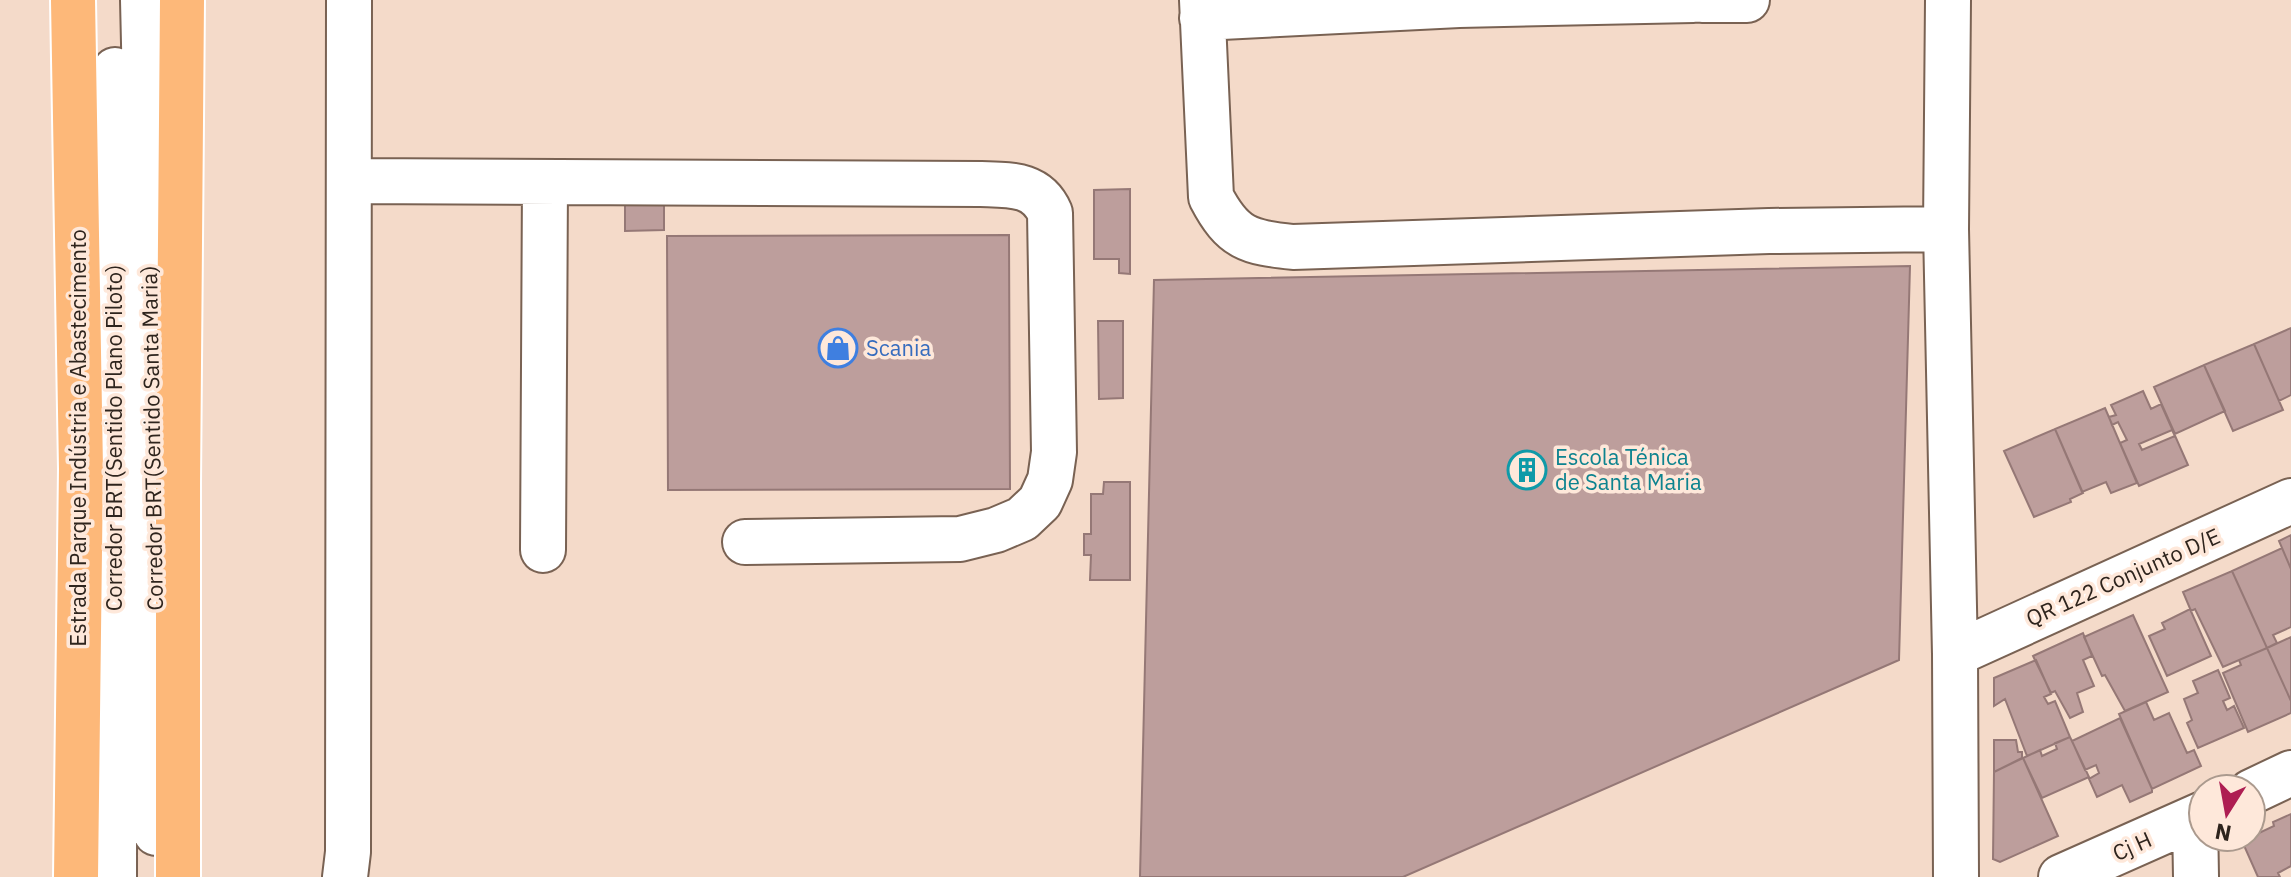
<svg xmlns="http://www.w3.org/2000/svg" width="2291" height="877" font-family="'IBM Plex Sans',sans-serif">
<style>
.building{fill:#bd9e9c;stroke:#957876;stroke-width:2;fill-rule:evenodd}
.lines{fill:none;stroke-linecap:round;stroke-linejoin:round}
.minor-casing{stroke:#796253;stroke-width:48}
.highway-casing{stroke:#fff;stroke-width:48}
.minor{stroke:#fff;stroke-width:44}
.highway{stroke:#fdb879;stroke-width:44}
.labels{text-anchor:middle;stroke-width:7;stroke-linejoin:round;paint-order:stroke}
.shop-label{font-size:22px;fill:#366cbe;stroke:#fee8da;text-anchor:start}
.street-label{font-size:22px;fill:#2e241d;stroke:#fee8da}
.culture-label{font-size:22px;fill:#0d838f;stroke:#fee8da;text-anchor:start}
</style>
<rect width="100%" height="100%" fill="#f4dac9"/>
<path class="building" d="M664 188V230L625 231V189Z
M1130 189V274L1119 273V259H1094V190Z
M1009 235 1010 489 668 490 667 236Z
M1910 266 1899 660 1403 877H1140L1154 280Z
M1098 321H1123V398L1099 399Z
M2291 328V395L2279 401 2254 344Z
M2254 344 2283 410 2233 431 2204 365Z
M2204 365 2225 411 2175 434 2154 387Z
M2143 391 2151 409 2161 404 2188 465 2139 486 2120 443 2127 440 2118 422 2112 425 2109 417 2116 415 2111 405ZM2172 430 2175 436 2142 450 2139 444Z
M2105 408 2137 483 2111 493 2106 482 2082 492 2055 429Z
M2055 429 2083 493 2070 499 2071 502 2034 517 2004 451Z
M1104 482H1130V580H1090L1091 555H1084V534H1091V494H1103Z
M2291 535V569L2279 541Z
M2282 548 2291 569V627L2273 635 2277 643 2267 648 2232 571Z
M2232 571 2267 648 2223 667 2195 609 2191 611 2183 592Z
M2190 609 2211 656 2167 676 2149 636 2165 629 2162 623Z
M2133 615 2168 692 2125 711 2105 675 2102 676 2084 637Z
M2083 633 2092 656 2083 660 2094 686 2077 693 2083 712 2070 718 2055 691 2051 693 2033 656Z
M2291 637V701L2267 648Z
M2267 648 2291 701V713L2248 732 2223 673 2241 665 2239 660Z
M2036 660 2051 694 2044 697 2048 704 2055 701 2070 737 2027 756 2005 699 1994 706V678Z
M2218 670 2230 698 2223 701 2227 710 2234 706 2244 728 2198 748 2187 723 2192 720 2184 699 2198 693 2193 681Z
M2146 702 2154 720 2169 713 2187 753 2194 750 2201 766 2152 789 2119 714Z
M2120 718 2152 789V792L2130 802 2122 785 2097 797 2089 779 2099 773 2096 765 2085 770 2072 741Z
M2070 737 2089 777 2042 798 2023 758 2040 750 2042 756 2057 749 2055 743Z
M1994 740H2016L2018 752H2022V758L1994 772Z
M2023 758 2058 836 2000 862 1993 859 1994 772Z
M2291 814V866L2278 873 2280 877H2258L2242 841 2274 826 2273 822Z"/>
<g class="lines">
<defs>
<path id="minor" d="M143 0 154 479 156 833
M1202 0 1211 197C1233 239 1248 242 1293 247L1769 231 1946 229
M1702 0H1747
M1948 0 1946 229 1955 654 1956 877
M1202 18 1459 5 1693 0
M350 181 981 184C1010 185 1037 183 1050 213L1054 452 1050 480 1040 502 1022 519 996 530 960 539 745 542
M543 550 545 182
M1955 654 2291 501
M2251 792 2291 773
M2195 818 2196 877
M114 877 115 70
M345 877 348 852 349 0
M2061 877 2203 814"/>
<path id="highway" d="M73 0 81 469 76 877
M178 877V484L182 0"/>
</defs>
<use href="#minor" class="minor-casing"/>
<use href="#highway" class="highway-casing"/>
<use href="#minor" class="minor"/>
<use href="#highway" class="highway"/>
</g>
<defs>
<symbol id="shop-ring" viewBox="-11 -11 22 22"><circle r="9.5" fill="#fee8da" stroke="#3f7fe0" stroke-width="1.5"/><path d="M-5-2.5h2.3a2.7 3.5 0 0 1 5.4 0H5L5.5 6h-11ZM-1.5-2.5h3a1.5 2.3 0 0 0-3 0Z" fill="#3f7fe0"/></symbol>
<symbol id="building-ring" viewBox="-11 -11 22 22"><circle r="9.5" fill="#fee8da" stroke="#0f9aa8" stroke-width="1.5"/><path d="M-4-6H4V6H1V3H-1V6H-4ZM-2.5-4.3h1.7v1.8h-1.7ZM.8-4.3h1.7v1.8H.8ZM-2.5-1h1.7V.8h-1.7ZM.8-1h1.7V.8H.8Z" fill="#0f9aa8"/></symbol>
</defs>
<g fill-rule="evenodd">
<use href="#shop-ring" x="816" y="326" width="44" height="44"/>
<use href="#building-ring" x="1505" y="448" width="44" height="44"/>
</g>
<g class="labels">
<g class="shop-label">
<text x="866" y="356">Scania</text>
</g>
<g class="street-label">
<text transform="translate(78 438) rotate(-90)" y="8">Estrada Parque Indústria e Abastecimento</text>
<text transform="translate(114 438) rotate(-90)" y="8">Corredor BRT(Sentido Plano Piloto)</text>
<text transform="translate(152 438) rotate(-91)" y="8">Corredor BRT(Sentido Santa Maria)</text>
<text transform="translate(2123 577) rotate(-24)" y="8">QR 122 Conjunto D/E</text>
<text transform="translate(2132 846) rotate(-24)" y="8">Cj H</text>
</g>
<g class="culture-label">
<text x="1555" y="465">Escola Ténica<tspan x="1555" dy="25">de Santa Maria</tspan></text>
</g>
</g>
<g transform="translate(2227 813) rotate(191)"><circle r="38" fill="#fee8da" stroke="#ab9a8e" stroke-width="2"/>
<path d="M0-6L14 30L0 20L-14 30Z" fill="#ae1e52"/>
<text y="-12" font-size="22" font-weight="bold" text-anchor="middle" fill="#2e241d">N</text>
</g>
</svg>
